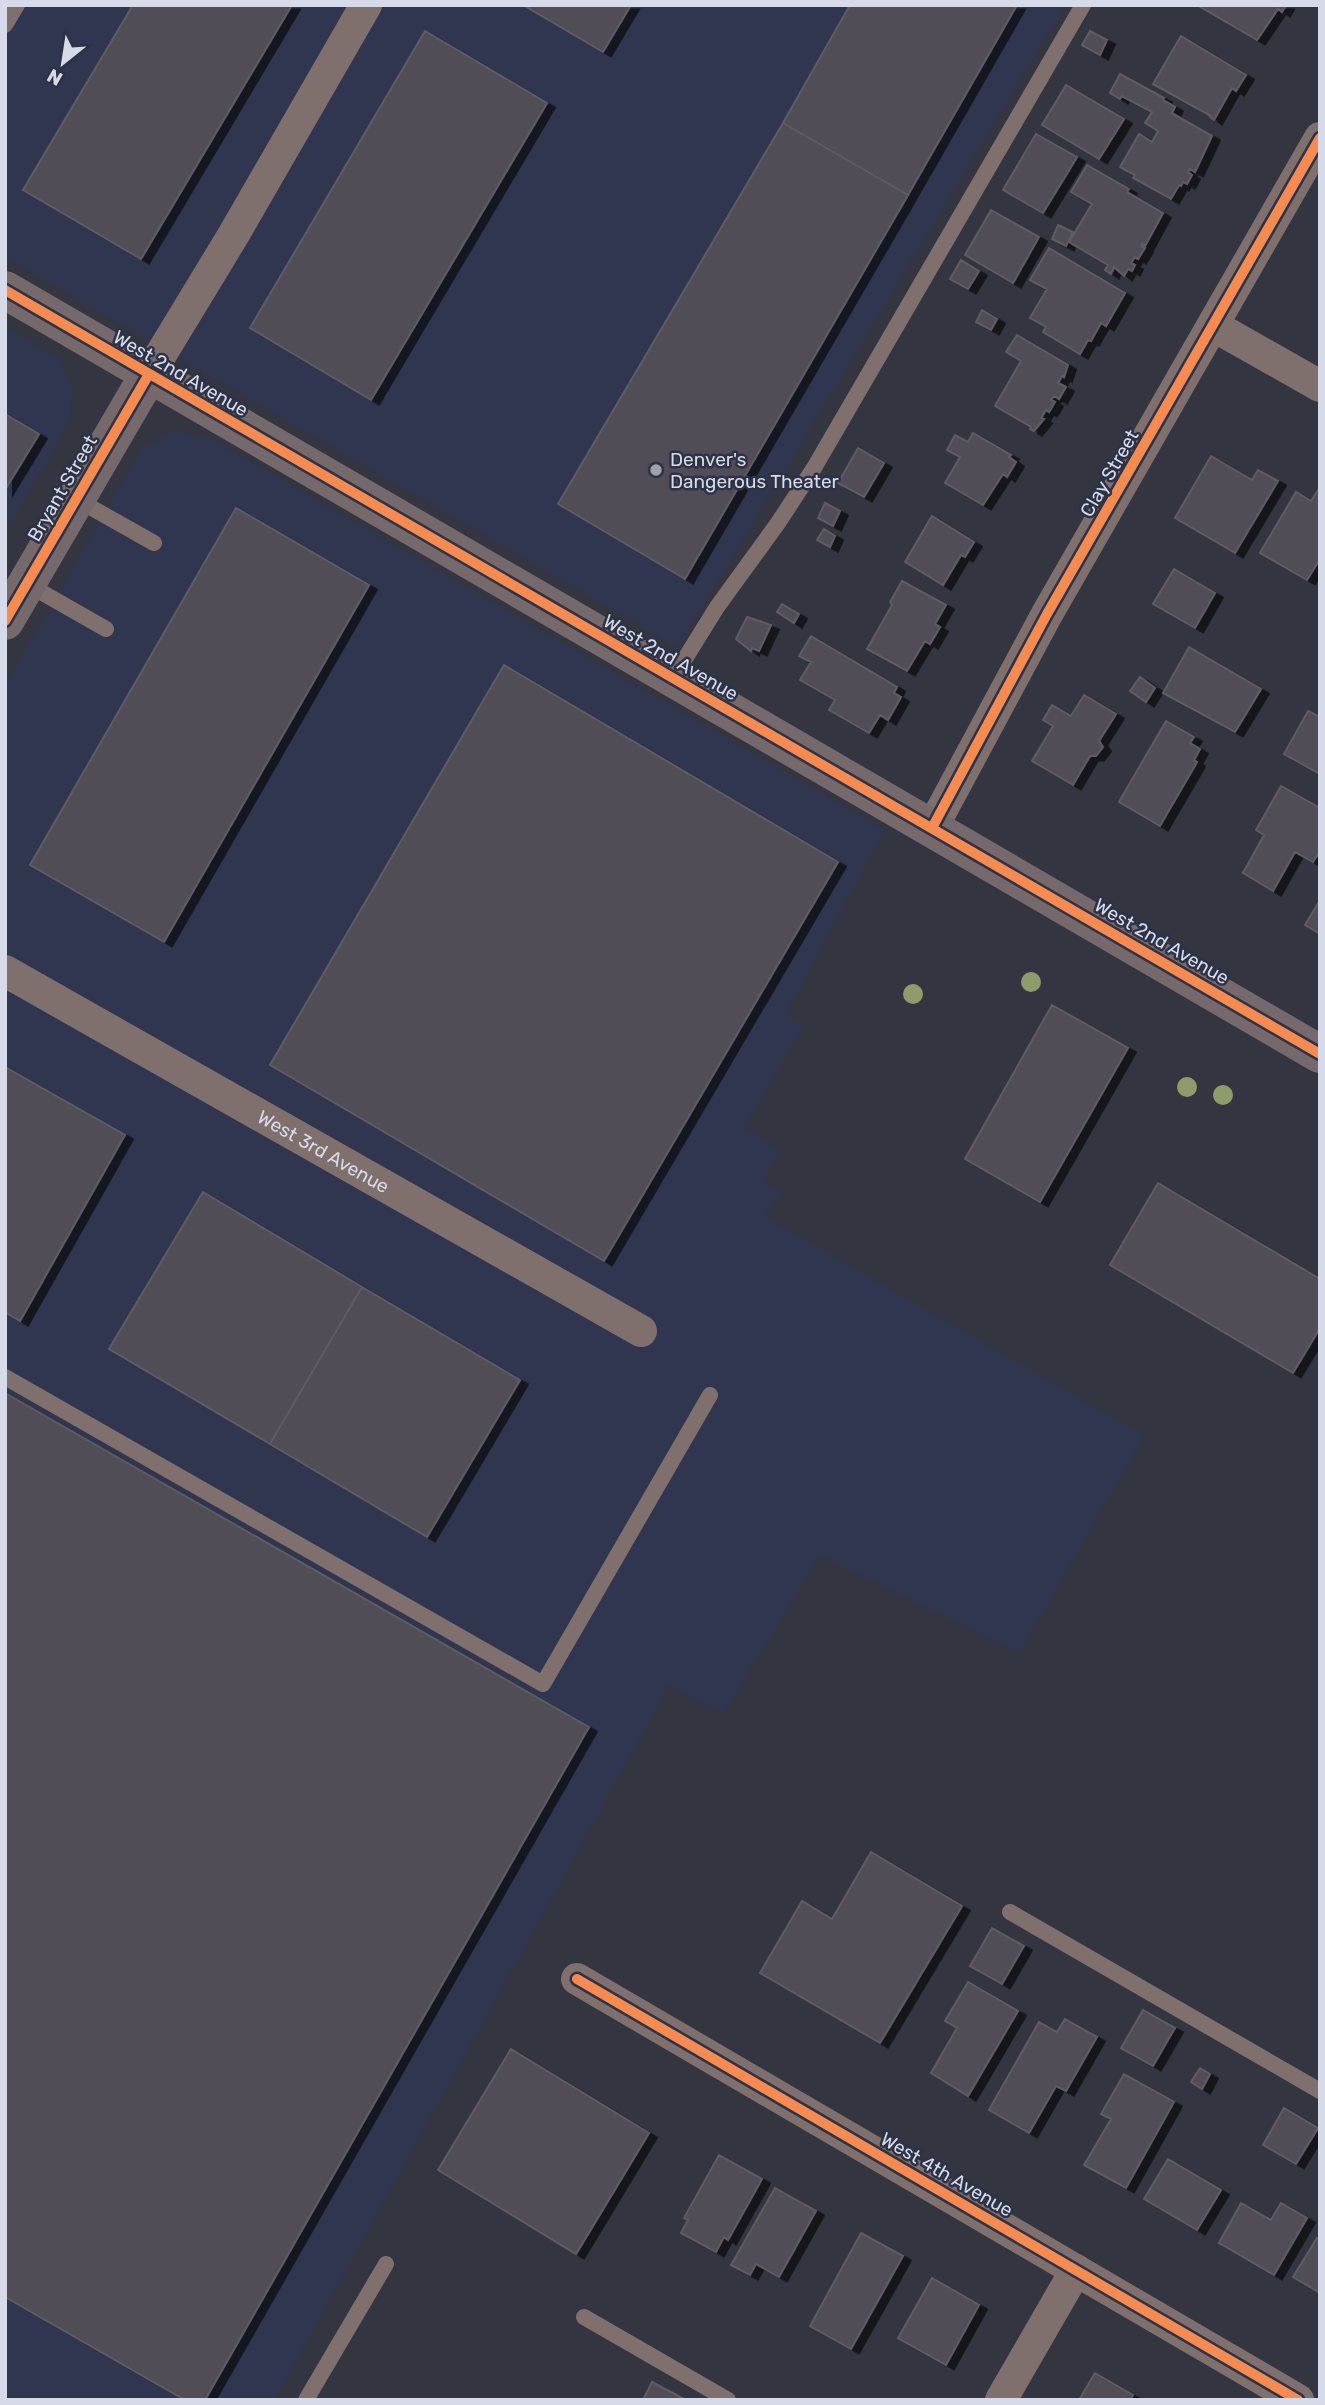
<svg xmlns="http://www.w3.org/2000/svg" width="1325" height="2405" font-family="Rubik,sans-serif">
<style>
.built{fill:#313650}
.building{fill:#514e57;stroke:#5e5b64;stroke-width:2;filter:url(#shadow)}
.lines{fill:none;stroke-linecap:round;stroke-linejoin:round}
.lane{stroke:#7f706e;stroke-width:16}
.street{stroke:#7f706e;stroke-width:32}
.secondary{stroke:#75696b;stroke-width:38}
.cycleway-casing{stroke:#2d3247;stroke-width:15}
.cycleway{stroke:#f68b52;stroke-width:10}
.tree{fill:#8e9c6c}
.poi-dot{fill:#9ea1ae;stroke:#2d3247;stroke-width:2.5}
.labels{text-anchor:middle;stroke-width:5;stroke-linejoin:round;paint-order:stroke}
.street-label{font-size:19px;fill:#d7dbe9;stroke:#2d3247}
.poi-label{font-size:19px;fill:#d7dbe9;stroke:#2d3247;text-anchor:start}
</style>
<defs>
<filter id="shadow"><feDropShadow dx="8" dy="4.5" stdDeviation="0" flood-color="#0009"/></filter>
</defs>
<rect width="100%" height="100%" fill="#333641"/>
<path class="built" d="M5 5H1065L678 647 5 257Z
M5 328 56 357 72 389 70 420 5 533Z
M174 431 211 439 884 830 785 1015 803 1026 744 1127 780 1151 762 1181 782 1191 763 1216 1144 1436 1019 1653 820 1555 723 1714 669 1685 274 2400H5V686L141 450Z"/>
<path class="building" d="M133 5H292L141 259 23 190Z
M523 5H631L603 52Z
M850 5H1017L908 195 783 123Z
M1197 5H1286L1282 12 1278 9 1257 40Z
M425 31 547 103 371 400 250 328Z
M1090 31 1107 40 1100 55 1082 45Z
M1181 36 1246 75 1236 91 1232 88 1214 120 1210 117 1211 116 1153 84Z
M1120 74 1164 98 1163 100 1175 107 1172 113 1212 136 1195 172 1190 169 1188 172 1192 175 1187 184 1183 182 1181 186 1179 185 1171 199 1133 178 1135 175 1120 167 1139 134 1152 142 1158 131 1145 123 1152 112 1122 96 1120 99 1110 93Z
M1066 85 1124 119 1099 159 1042 125Z
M783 123 908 195 685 579 558 504Z
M1036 134 1077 157 1043 213 1003 190Z
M1087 165 1129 189 1127 192 1163 213 1145 246 1142 244 1141 246 1145 248 1138 259 1135 257 1131 263 1135 265 1132 271 1128 269 1124 276 1114 267 1111 274 1105 270 1108 265 1069 242 1092 204 1071 192Z
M991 210 1039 237 1013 283 965 255Z
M1058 225 1073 232 1066 246 1052 239Z
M1049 248 1125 293 1106 326 1101 323 1091 341 1088 340 1080 354 1043 332 1046 327 1030 318 1047 289 1030 280Z
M961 260 979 271 968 289 950 279Z
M982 310 997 319 991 330 976 322Z
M1017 335 1068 365 1064 377 1062 376 1058 383 1066 387 1059 399 1054 396 1051 400 1055 402 1049 412 1046 410 1041 418 1044 419 1034 431 1030 429 1031 427 995 406 1021 361 1006 352Z
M5 414 39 434 5 490Z
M973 433 1011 455 1009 457 1016 462 1007 477 1003 474 983 505 945 483 960 457 947 450 955 435 968 442Z
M858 448 884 463 864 497 838 483Z
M1211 456 1252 480 1258 470 1278 481 1235 553 1175 518Z
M1320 487V559L1307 580 1260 553 1296 492 1311 501Z
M825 503 840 511 833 526 818 518Z
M236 508 369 585 164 942 30 865Z
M932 516 974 542 965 557 961 555 943 585 905 562Z
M824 529 835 536 830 547 817 540Z
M1174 569 1215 593 1195 628 1153 604Z
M902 581 946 605 935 624 940 627 930 644 925 641 907 671 867 649 892 605 890 602Z
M782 604 799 614 794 623 777 612Z
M747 617 771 625 759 651 752 648 751 651 736 639Z
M811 636 897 687 894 693 901 697 888 720 880 715 869 733 829 710 835 700 800 680 811 662 799 656Z
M1189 647 1261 689 1235 732 1163 693Z
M504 665 838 862 604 1261 270 1065Z
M1140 677 1155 688 1146 702 1130 691Z
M1084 695 1116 714 1099 741 1103 747 1096 756H1090L1073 785 1032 761 1053 726 1043 720 1052 705 1071 716Z
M1308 711 1320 717V774L1284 754Z
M1166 721 1194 737 1190 743 1200 749 1194 760 1197 762 1160 826 1119 802Z
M1281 786 1320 808V851L1313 862 1295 852 1273 891 1243 873 1264 835 1256 830Z
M1320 900V934L1305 925Z
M1052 1005 1128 1048 1040 1202 965 1159Z
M5 1067 125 1135 20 1321 5 1312Z
M1158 1183 1320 1279V1328L1293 1373 1110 1265Z
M203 1192 362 1287 270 1444 109 1349Z
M362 1287 520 1380 427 1537 270 1444Z
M5 1393 589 1727 205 2400H185L5 2297Z
M871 1852 962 1906 880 2043 760 1973 802 1901 832 1919Z
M992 1928 1024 1946 1002 1984 970 1966Z
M968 1982 1018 2011 968 2096 931 2073 957 2028 945 2021Z
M1143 2010 1175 2028 1153 2066 1121 2048Z
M1065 2019 1097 2037 1066 2091 1056 2086 1029 2133 989 2110 1039 2022 1057 2032Z
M511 2049 649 2133 576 2254 438 2170Z
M1200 2068 1210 2074 1202 2089 1191 2082Z
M1124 2074 1174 2102 1126 2188 1084 2165 1111 2119 1101 2114Z
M1284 2108 1318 2128 1296 2164 1263 2145Z
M719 2155 762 2179 728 2240 724 2237 716 2252 681 2233 688 2220 684 2218Z
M1168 2159 1221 2190 1197 2230 1144 2199Z
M775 2188 816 2211 779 2277 756 2264 750 2275 731 2265Z
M1241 2203 1271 2220 1281 2203 1307 2218 1274 2275 1219 2243Z
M861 2233 903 2256 851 2349 810 2326Z
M1317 2238 1320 2240V2293L1293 2277Z
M932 2278 979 2305 946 2365 898 2338Z
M1095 2373 1133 2395 1130 2400H1079Z
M652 2382 686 2400H643Z"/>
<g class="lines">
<path class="lane" d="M5 25 17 5
M76 499 154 543
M27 584 106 629
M673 678 717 607 778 523 814 468 1083 5
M5 1377 543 1684 710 1395
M1010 1912 1320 2091
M584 2317 728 2400
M306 2400 386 2264"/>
<g class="street">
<path d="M1214 326 1320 386"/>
<path d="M149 374 234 234 366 5"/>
<path d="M932 828 1047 614 1320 138"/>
<path id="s1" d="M5 971 641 1331"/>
<path d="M577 1979 1298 2400"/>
<path d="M1001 2400 1076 2270"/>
</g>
<path class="secondary" d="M5 290 1320 1054
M5 621 149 374"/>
<defs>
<path id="cycleway" d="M5 290 1320 1054
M5 621 149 374
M932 828 1047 614 1320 138
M577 1979 1298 2400"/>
</defs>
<use href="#cycleway" class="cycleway-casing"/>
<use href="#cycleway" class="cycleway"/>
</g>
<g class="tree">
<circle cx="1031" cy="982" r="10"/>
<circle cx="913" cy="994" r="10"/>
<circle cx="1187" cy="1087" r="10"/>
<circle cx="1223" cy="1095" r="10"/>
</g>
<circle class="poi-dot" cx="656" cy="470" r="7"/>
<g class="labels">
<g class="street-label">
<text transform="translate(181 373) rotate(30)" y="7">West 2nd Avenue</text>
<text transform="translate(1109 473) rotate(-60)" y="7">Clay Street</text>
<text transform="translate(62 488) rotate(-60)" y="7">Bryant Street</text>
<text transform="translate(671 657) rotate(30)" y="7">West 2nd Avenue</text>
<text transform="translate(1162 941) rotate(30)" y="7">West 2nd Avenue</text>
<text dy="7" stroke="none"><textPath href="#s1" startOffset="366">West 3rd Avenue</textPath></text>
<text transform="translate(947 2174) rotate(30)" y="7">West 4th Avenue</text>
</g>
<g class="poi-label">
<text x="670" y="466">Denver's<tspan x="670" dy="22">Dangerous Theater</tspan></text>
</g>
</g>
<rect width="1325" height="2405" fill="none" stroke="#d7dbe9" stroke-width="14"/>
<g transform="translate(63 63) rotate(210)" stroke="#2d3247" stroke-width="5" paint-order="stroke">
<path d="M0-5L12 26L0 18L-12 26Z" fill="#d7dbe9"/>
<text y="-10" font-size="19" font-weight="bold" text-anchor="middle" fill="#d7dbe9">N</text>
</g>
</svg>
